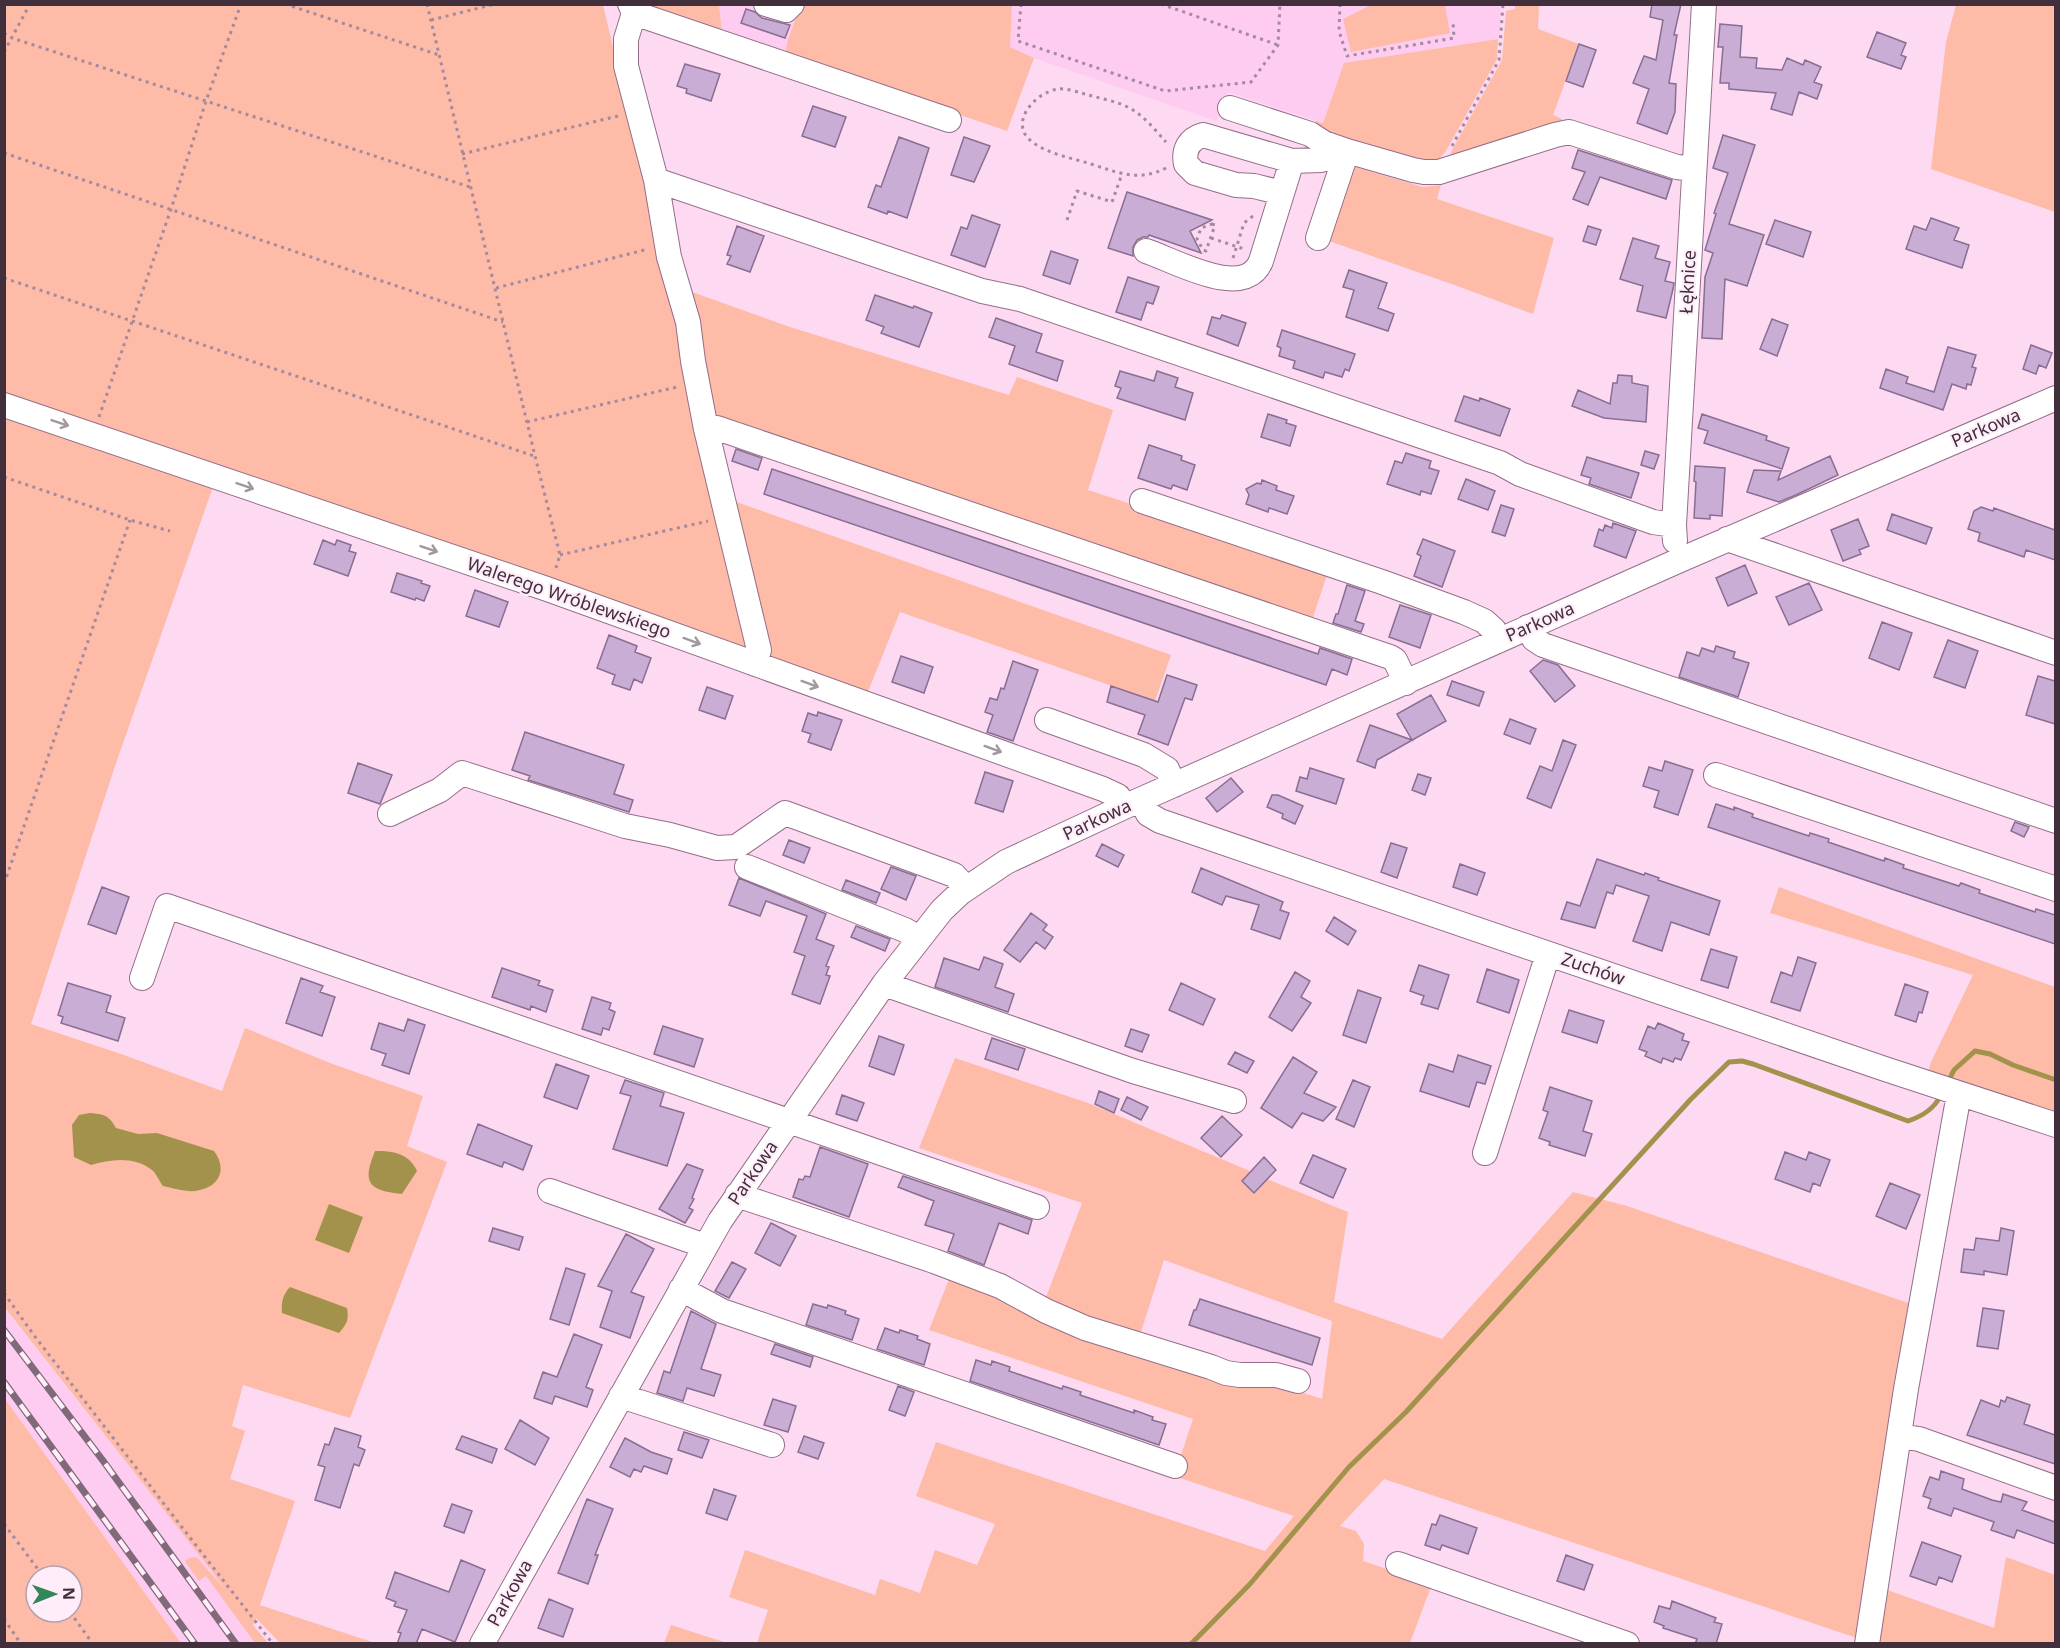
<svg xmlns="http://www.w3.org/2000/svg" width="2060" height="1648" font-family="'Noto Sans',sans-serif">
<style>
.built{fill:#feccf0}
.green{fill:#febba8;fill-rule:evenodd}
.water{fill:#a3924b}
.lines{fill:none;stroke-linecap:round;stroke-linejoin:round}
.stream{stroke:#a3924b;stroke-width:5}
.building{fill:#c9add4;stroke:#886e92;stroke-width:1.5}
.minor-casing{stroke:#946e89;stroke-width:26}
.path{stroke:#a48a9c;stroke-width:3;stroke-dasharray:3 4.5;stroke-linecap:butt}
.minor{stroke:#fff;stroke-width:24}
.rail-casing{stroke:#806979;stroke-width:7}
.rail{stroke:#ffedfa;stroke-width:4.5;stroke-dasharray:14;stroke-linecap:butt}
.oneway{stroke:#a0989e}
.labels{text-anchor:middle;stroke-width:4.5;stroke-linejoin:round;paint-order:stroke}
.street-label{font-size:18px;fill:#41303c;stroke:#ffedfa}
</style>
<rect width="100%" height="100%" fill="#fddaf2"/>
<path class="built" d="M719 5H801L788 39 785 55 722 33Z
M1012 5H1501L1500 38 1497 39 1344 63 1323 123 1228 92 1216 121 1034 58 1010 47Z
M4 1308 211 1570 265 1643H181L5 1399Z"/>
<path class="green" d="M1012 4 1010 47 1034 58 1007 131 785 55 788 39 801 5Z
M5 5H603L670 284 790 327 1009 395 1017 377 1113 410 1088 490 1329 569 1311 623 717 420 728 499 1171 655 1155 701 900 612 865 699 777 666 768 651H755L5 395Z
M651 5H719L722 33 655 7Z
M1371 5H1445L1450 33 1351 52 1343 19Z
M1515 5H1539L1538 29 1579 44 1553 115 1562 119 1561 125 1451 159V152L1502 60 1506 11 1515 9Z
M1956 5H2055V212L1931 169 1946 42Z
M1498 39 1497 59 1446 151 1436 163 1431 164 1326 135 1324 128 1315 125 1316 121 1323 123 1344 63Z
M1355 167 1423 187 1441 185 1437 199 1554 238 1533 314 1460 287 1329 241 1348 168Z
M5 415 214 484 115 766 31 1024 124 1055 222 1091 245 1028 330 1063 423 1096 407 1146 447 1162 350 1418 243 1385 232 1426 245 1431 230 1479 295 1501 260 1605 375 1643H280L256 1618 253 1625 268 1643H255L206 1576 199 1581 185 1561 189 1558 196 1557 224 1588 211 1570 5 1308Z
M1779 887 2055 987V1116L1928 1072 1931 1062 1973 975 1770 913Z
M955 1058 1088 1103 1250 1171 1242 1181 1254 1193 1267 1179 1348 1212 1334 1302 1442 1339 1573 1192 1627 1206 1914 1305 1879 1587 1994 1628 2006 1557 2055 1575 2056 1643H1872L1384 1479 1340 1526 1356 1531 1364 1544 1363 1561 1432 1584 1410 1643H757L768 1610 729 1597 745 1550 875 1595 880 1579 920 1593 935 1550 977 1565 995 1524 916 1496 936 1442 1265 1551 1294 1516 1174 1476 1193 1419 929 1330 951 1274 1043 1305 1082 1203 919 1148ZM1164 1260 1332 1321 1322 1399 1139 1338Z
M5 1399 181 1643H5ZM36 1576H72V1612H36Z
M671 1625 727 1643H664Z"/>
<path class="water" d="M90 1113C103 1114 109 1115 116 1128L138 1134 157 1133 214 1151C228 1170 219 1188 195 1191 186 1192 172 1188 163 1186 159 1181 156 1173 152 1170 134 1156 111 1159 91 1165L74 1157 72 1125 79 1115Z
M375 1151C393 1151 409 1153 417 1171L402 1194C368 1190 362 1183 375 1151Z
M329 1204 363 1217 349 1253 315 1240Z
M290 1287 347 1308C349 1320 347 1324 339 1333L282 1313C281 1303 283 1294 290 1287Z"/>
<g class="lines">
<path class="stream" d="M1947 1084 1954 1070 1975 1051 1990 1054 2013 1065 2056 1080
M1191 1644 1250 1584 1349 1467 1406 1412 1691 1099 1729 1062 1742 1061 1753 1064 1908 1121C1923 1116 1934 1109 1941 1095"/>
</g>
<path class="building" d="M1652 4H1681L1674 35H1677L1669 83 1676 84 1675 112 1667 134 1637 123 1649 89 1633 83 1644 56 1656 60 1663 20 1650 17Z
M746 9 755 12 762 18 790 25 785 38 741 23Z
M1720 24 1742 26 1740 57 1757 58 1756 68 1782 70 1787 58 1803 65 1805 60 1821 67 1814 82 1822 85 1817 99 1799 92 1792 115 1771 109 1776 93 1729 89V83H1720L1723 47H1718Z
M1877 32 1906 43 1901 55 1906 57 1901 69 1867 57Z
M1579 44 1596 50 1583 87 1566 81Z
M685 64 720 74 711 101 686 93 687 89 677 86Z
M813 106 846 117 835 147 802 136Z
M1723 135 1755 145 1729 224 1764 235 1747 286 1725 279 1722 339 1702 338 1705 277 1713 253 1705 250 1716 214 1714 213 1728 173 1713 168Z
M899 137 929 148 907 218 888 211 887 214 868 207 876 185 881 187Z
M964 137 990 146 974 182 951 175Z
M1578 150 1672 180 1666 199 1600 177 1588 205 1573 199 1585 172 1572 168Z
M1127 192 1212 220 1190 231 1201 253 1149 235 1148 237H1143L1137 240 1133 247V256L1108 248Z
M972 215 1000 225 985 267 951 255 961 227 967 229Z
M1931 218 1959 228 1954 240 1969 245 1962 268 1906 249 1914 226 1926 230Z
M1775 220 1811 232 1803 257 1766 244Z
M737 226 764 236 750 272 727 264 731 256 727 255Z
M1588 226 1601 230 1596 245 1583 241Z
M1633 238 1659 246 1655 258 1670 262 1665 281 1674 283 1673 289 1666 318 1637 311 1643 286 1620 279Z
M1051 251 1078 260 1070 284 1043 275Z
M1349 270 1387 283 1378 308 1394 314 1388 331 1346 317 1354 290 1343 287Z
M1128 277 1159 287 1153 304 1147 302 1141 320 1116 312Z
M875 295 913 308 914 306 932 313 919 347 881 333 884 327 866 320Z
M1222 315 1246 323 1238 346 1207 334 1212 317 1220 319Z
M996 318 1042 334 1036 352 1063 361 1057 381 1009 364 1015 346 989 337Z
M1772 319 1788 325 1777 356 1760 349Z
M1282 330 1355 354 1349 371 1345 369 1342 377 1325 372 1323 378 1293 368 1295 361 1279 356 1281 348 1277 346Z
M2031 345 2052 353 2046 368 2039 365 2036 374 2023 369Z
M1948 347 1976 355 1972 367 1976 368 1971 385 1967 384 1966 389 1952 384 1943 410 1880 388 1886 369 1908 377 1906 383 1934 392Z
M1120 371 1154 381 1157 371 1178 378 1175 387 1193 393 1185 420 1117 398 1121 388 1115 386Z
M1618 375 1632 376V383L1648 386 1646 422 1604 418 1572 406 1578 390 1610 404 1613 383H1617Z
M1464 396 1479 401 1480 398 1510 409 1500 436 1455 421Z
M1268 414 1287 420 1286 423 1296 426 1290 446 1261 437Z
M1702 414 1767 436 1766 440 1789 448 1782 469 1704 443 1708 431 1698 428Z
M1149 445 1182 456 1181 460 1195 465 1187 490 1173 485 1171 489 1138 478Z
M736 449 762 458 758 470 732 461Z
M1645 451 1659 455 1654 469 1641 465Z
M1406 453 1431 461 1429 468 1439 471 1431 494 1421 491 1420 495 1387 484 1395 461 1402 463Z
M1830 456 1838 475 1796 495 1779 502 1747 492 1754 470 1781 471 1778 480Z
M1587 457 1639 473 1631 498 1589 484 1591 478 1581 475Z
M1695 466 1725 468 1722 516 1710 515V519L1694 518 1696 482 1694 481Z
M772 469 1318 654 1320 648 1352 659 1347 675 1332 669 1326 685 764 494Z
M1466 479 1495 491 1488 510 1458 499Z
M1262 480 1277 486 1276 490 1294 496 1287 514 1269 508 1268 512 1246 504 1249 495 1246 489 1257 483 1261 484Z
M1501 505 1514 509 1505 536 1492 532Z
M1981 507 1993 511 1994 508 2055 530V560L2026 550 2024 557 1978 541 1980 533 1968 529 1974 511Z
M1892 514 1932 528 1926 544 1887 530Z
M1858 519 1869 546 1859 550 1861 554 1843 561 1831 530Z
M1613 523 1636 531 1626 558 1594 546 1599 529 1603 531 1605 525 1612 528Z
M1423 539 1455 551 1442 587 1414 576 1421 556 1417 554Z
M323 540 335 545 337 540 351 545 349 551 356 553 348 576 314 564Z
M1745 565 1757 593 1728 606 1716 578Z
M397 573 422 581 421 583 430 586 424 601 416 598 415 600 391 592Z
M1809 583 1822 610 1789 625 1776 597Z
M1347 585 1365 591 1355 621 1364 624 1361 632 1333 623 1336 614H1338Z
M475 590 508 602 499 627 466 616Z
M1400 605 1431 615 1420 648 1389 637Z
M1882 622 1912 633 1899 670 1869 658Z
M609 635 637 646 635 652 651 658 642 683 634 679 630 690 612 684 615 675 597 668Z
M1948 640 1978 651 1965 688 1934 677Z
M1716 646 1735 652 1733 658 1749 663 1738 697 1679 677 1687 652 1699 656 1702 648 1714 652Z
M901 656 933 667 924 693 892 682Z
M1543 660 1558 665 1575 686 1555 702 1530 671Z
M1013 661 1038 670 1013 741 987 732 993 715 985 712 990 698 997 700 1001 688 1004 689Z
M1167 675 1197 685 1192 700 1185 698 1168 745 1138 734 1145 715 1107 702 1111 686 1158 702Z
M2038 676 2055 681V724L2026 715Z
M1452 681 1484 692 1479 706 1447 695Z
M707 687 733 696 725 719 699 710Z
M1431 695 1446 721 1377 760 1375 768 1357 761 1370 725 1412 740 1397 714Z
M818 712 842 720 831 750 808 742 811 734 802 731 808 713 817 716Z
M1510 719 1536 729 1530 744 1504 734Z
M525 732 624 765 614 794 633 800 629 812 528 780 530 776 512 770Z
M1563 740 1576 745 1551 808 1527 798 1540 766 1552 771Z
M1665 761 1693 770 1678 815 1654 807 1659 791 1643 786 1649 767 1662 771Z
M358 763 392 775 380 804 348 793Z
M1310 768 1344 779 1336 804 1296 791 1300 777 1307 779Z
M985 772 1013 781 1003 812 975 803Z
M1418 774 1431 778 1425 795 1412 790Z
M1231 778 1243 792 1217 812 1206 798Z
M1272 795H1278L1303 806 1295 824 1282 818 1283 814 1267 807Z
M1716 804 1734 810V807L1753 814 1752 817 1809 836 1810 833 1829 839 1828 842 1884 861 1885 858 1904 865 1903 868 1959 886 1961 883 1980 890 1979 893 2035 912 2036 909 2055 915V944L1708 827Z
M2015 822 2029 827 2024 837 2011 831Z
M789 840 810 848 804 863 783 855Z
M1391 843 1407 848 1397 878 1381 872Z
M1102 844 1124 855 1118 867 1096 856Z
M1597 859 1644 875 1645 873 1659 878 1658 880 1720 901 1709 935 1671 922 1662 951 1633 941 1649 896 1616 885 1613 894 1607 892 1595 928 1561 919 1567 902 1580 906Z
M1460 864 1485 873 1477 895 1453 887Z
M891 867 916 876 906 900 881 889Z
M1201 868 1283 902 1280 910 1289 913 1280 939 1251 929 1259 905 1226 896 1222 905 1192 892Z
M739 878 826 914 816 939 834 946 826 966 829 967 826 975 830 976 820 1004 792 994 805 956 794 952 807 916 766 901 760 916 729 905Z
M846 880 880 893 876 903 842 890Z
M102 887 129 897 116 934 88 924Z
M1031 913 1047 925 1043 930 1053 937 1045 949 1036 942 1020 962 1004 950Z
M1334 917 1356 931 1348 945 1326 931Z
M856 926 890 939 885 951 851 937Z
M1711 949 1737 957 1728 988 1701 980Z
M984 957 1003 964 995 987 1014 994 1008 1012 935 987 944 958 979 970Z
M1798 957 1816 963 1800 1011 1771 1002 1781 972 1792 976Z
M1419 965 1449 975 1438 1009 1421 1004 1424 996 1410 991Z
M502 968 540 981 538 985 553 990 546 1012 531 1006 530 1010 492 997Z
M1487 969 1519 980 1509 1013 1477 1002Z
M1295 972 1310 981 1301 997 1311 1003 1292 1031 1269 1017Z
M301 978 323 986 320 992 335 997 322 1036 286 1023Z
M68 983 111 996 106 1012 125 1018 118 1041 61 1023 63 1017 58 1015Z
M1181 983 1215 999 1203 1025 1169 1010Z
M1905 984 1928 992 1922 1013 1919 1012 1916 1022 1895 1015Z
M1358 990 1381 998 1366 1043 1343 1035Z
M592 997 611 1003 609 1009 615 1012 609 1030 603 1028 601 1035 582 1029Z
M1569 1010 1604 1021 1597 1043 1562 1032Z
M408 1019 425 1025 409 1074 382 1065 386 1054 371 1049 379 1023 404 1031Z
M1658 1023 1684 1034 1682 1040 1689 1042 1681 1060 1675 1058 1673 1062 1663 1058 1661 1063 1645 1056 1647 1052 1639 1049 1648 1026 1655 1029Z
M663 1026 703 1039 694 1067 654 1054Z
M1131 1029 1149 1035 1142 1052 1125 1046Z
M879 1036 904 1045 894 1075 869 1066Z
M992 1038 1025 1049 1018 1070 985 1059Z
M1235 1052 1254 1061 1247 1073 1228 1064Z
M1458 1055 1491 1066 1485 1084 1477 1082 1469 1107 1420 1091 1429 1064 1453 1072Z
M1293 1057 1317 1072 1304 1093 1336 1107 1323 1121 1302 1113 1292 1128 1261 1108Z
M556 1064 589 1076 577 1109 544 1097Z
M625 1080 664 1093 660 1106 684 1113 667 1166 613 1149 631 1096 620 1093Z
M1353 1080 1370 1087 1354 1127 1336 1119Z
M1550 1087 1592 1101 1583 1131 1592 1134 1585 1156 1549 1145 1550 1142 1539 1138 1548 1112 1543 1110Z
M1099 1091 1119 1099 1114 1113 1095 1104Z
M842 1095 864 1103 857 1121 836 1114Z
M1127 1097 1148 1107 1141 1120 1121 1110Z
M1222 1116 1242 1135 1221 1157 1201 1138Z
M478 1124 532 1146 523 1170 504 1162 502 1167 467 1154Z
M820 1147 868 1164 849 1217 793 1197 799 1179 803 1180 805 1176 810 1177Z
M1785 1152 1806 1160 1809 1152 1830 1160 1820 1186 1813 1183 1810 1192 1775 1179Z
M1313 1155 1346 1169 1333 1198 1300 1183Z
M1264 1157 1276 1170 1254 1193 1242 1181Z
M687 1164 703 1170 692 1198 694 1199 689 1208 693 1210 685 1223 659 1209Z
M903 1176 1032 1220 1028 1234 999 1223 984 1265 948 1251 954 1234 925 1225 934 1201 898 1187Z
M1890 1183 1920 1195 1906 1229 1876 1216Z
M771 1223 796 1236 780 1266 755 1253Z
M493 1228 523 1237 519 1250 489 1241Z
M2001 1228 2014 1231 2007 1275 1984 1271V1275L1961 1272 1964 1249 1974 1250 1976 1238 1999 1241Z
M626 1234 654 1249 631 1292 644 1297 630 1338 600 1327 612 1291 598 1286Z
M732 1262 746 1269 729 1298 715 1291Z
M566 1268 585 1274 569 1325 550 1319Z
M1200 1299 1320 1338 1312 1365 1189 1325 1194 1310H1196Z
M813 1304 827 1308 828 1305 846 1311 845 1314 859 1319 852 1340 806 1325Z
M1983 1308 2004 1311 1998 1349 1977 1346Z
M691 1311 716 1324 701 1369 721 1375 714 1396 687 1388 683 1401 657 1393 664 1371 670 1373Z
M885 1328 899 1333 900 1330 918 1336 917 1339 930 1344 924 1365 877 1349Z
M574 1334 602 1345 586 1387 593 1390 587 1407 555 1396 552 1404 534 1398 543 1372 557 1377Z
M775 1344 813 1357 810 1367 771 1354Z
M976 1360 991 1365 992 1361 1010 1367 1009 1371 1062 1389 1063 1386 1081 1392 1080 1395 1134 1413V1410L1153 1417 1152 1420 1166 1424 1159 1445 970 1381Z
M898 1386 914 1392 905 1416 889 1410Z
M2007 1397 2030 1405 2024 1424 2055 1435V1464L1967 1435 1981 1400 1999 1407 2001 1400 2005 1402Z
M773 1399 796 1406 788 1432 764 1425Z
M520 1420 549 1438 535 1465 505 1449Z
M335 1428 361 1436 358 1447 365 1450 359 1466 354 1464 340 1508 315 1500 325 1467 318 1465 325 1444 329 1445Z
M684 1432 709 1440 702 1458 678 1450Z
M462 1436 497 1449 492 1463 456 1449Z
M804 1436 824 1443 818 1459 798 1452Z
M625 1438 651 1452 672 1459 667 1474 644 1466 641 1472 634 1469 630 1477 610 1467Z
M1941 1471 1964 1479 1962 1489 1992 1500 2001 1502 2003 1494 2027 1502 2022 1510 2055 1522V1544L2017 1530 2014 1538 1991 1530 1994 1522 1954 1508 1951 1516 1928 1508 1931 1499 1923 1496 1928 1482 1930 1477 1939 1480Z
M714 1489 736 1496 727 1520 706 1513Z
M587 1499 613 1509 595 1555H598L588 1584 558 1573Z
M452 1504 472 1511 464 1533 444 1526Z
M1440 1515 1477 1528 1468 1554 1442 1545 1440 1550 1425 1545 1432 1524 1436 1525Z
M1922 1542 1961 1556 1952 1582 1939 1577 1936 1585 1910 1576Z
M1566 1555 1593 1565 1584 1590 1557 1581Z
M461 1560 485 1570 455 1642 422 1629 416 1644H397L401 1633 398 1632 407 1610 394 1606 396 1602 386 1598 395 1572 449 1592Z
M549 1599 573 1609 563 1637 538 1628Z
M1672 1601 1716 1618 1714 1622 1722 1624 1716 1644H1695L1697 1639 1663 1628 1664 1626 1654 1622 1659 1606 1670 1609Z"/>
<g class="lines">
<defs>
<path id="minor" d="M630 4 634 13 949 120
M766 4 786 10 792 4
M634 13 626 39V66L656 180 669 257 688 322 693 361 706 429 759 650 755 664
M1230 108 1310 134 1324 143 1347 151 1413 170 1424 172H1439L1555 135 1569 132 1677 167 1694 169
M656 180 982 291 1020 299 1500 463 1520 474 1653 522 1674 525
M1282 193 1254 186 1236 185 1195 173 1186 164C1183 150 1189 139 1203 135L1292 161
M1318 238 1347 151
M1146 251C1172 259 1245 302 1261 261L1292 161 1321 160 1347 151
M4 405 547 589 1103 789 1118 796 1124 807
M706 429 717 428 1390 657 1395 660 1406 683
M1142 501 1382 582 1464 612 1484 621 1494 630 1498 641
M1727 539 2056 653
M1675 541 1674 525 1704 4
M1528 627 1534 639 1543 645 2056 821
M1047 720 1144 755 1167 769 1174 785
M1716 775 2056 889
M1141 800 1148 814 1160 821 1885 1069 2056 1125
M390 814 440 790 462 773 625 826 670 835 717 848 736 847 785 813 954 875 966 888
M747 867 905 930 919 938
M142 978 167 906 1037 1207
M884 984 1133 1071 1234 1101
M1485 1153 1548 954
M550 1191 705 1246
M737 1195 934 1261 1000 1286 1046 1311 1085 1328 1211 1367 1226 1373 1240 1375H1276L1298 1381
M681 1289 722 1311 1175 1466
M621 1396 772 1445
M1899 1436 1919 1439 2056 1488
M1398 1564 1627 1644
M482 1644 720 1221 884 984 942 910 960 893 1006 862 1124 807 1680 560 2056 398
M1867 1644 1906 1389 1959 1094"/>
</defs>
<use href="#minor" class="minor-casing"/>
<path class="path" d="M285 4 439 55
M427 4 535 456 560 555 555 571
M1021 4 1018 41 1165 91 1251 82 1278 45 1280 4
M1161 4 1278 45
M1340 4 1339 31 1347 56 1454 38 1453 21
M431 20 495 4
M4 33 12 38 470 187
M4 52 30 4
M1452 146 1499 60 1503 4
M4 153 503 322
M462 154 618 116
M1166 168C1139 182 1119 173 1091 164 1072 158 1047 154 1031 141 1008 122 1036 92 1058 89 1067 88 1077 92 1085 94 1101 99 1119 101 1133 110 1146 118 1156 131 1166 142
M1067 220 1077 191 1112 202 1122 174
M1212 224 1215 225 1206 251 1203 250 1197 239 1201 228Z
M1211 238 1244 249
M1233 258 1244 223 1253 216
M4 278 534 456
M496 288 648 249
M99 417 171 209 206 101 241 4
M527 422 677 387
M4 477 130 520 170 531
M560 555 708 521
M4 884 130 520
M4 1293 33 1334 205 1557 273 1644
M4 1524 43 1576
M70 1612 93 1644
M4 1619 21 1644"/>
<use href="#minor" class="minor"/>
<defs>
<path id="rail" d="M4 1330 104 1462 236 1644
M4 1382 195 1644"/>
</defs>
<use href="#rail" class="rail-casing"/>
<use href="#rail" class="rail"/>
</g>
<defs><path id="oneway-shaft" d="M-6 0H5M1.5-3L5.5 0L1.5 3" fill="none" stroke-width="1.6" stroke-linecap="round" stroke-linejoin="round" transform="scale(1.5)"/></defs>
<g class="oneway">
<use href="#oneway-shaft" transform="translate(60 423) rotate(18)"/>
<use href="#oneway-shaft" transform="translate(245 486) rotate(19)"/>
<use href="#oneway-shaft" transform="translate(429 549) rotate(19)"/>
<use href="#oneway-shaft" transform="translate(692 641) rotate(20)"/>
<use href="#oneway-shaft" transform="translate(810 684) rotate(20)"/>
<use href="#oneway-shaft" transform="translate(993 749) rotate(20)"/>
</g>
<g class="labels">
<g class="street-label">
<text transform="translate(1688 282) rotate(-87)" y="6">Łęknice</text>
<text transform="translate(1986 428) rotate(-23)" y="6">Parkowa</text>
<text transform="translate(569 598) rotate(19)" y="6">Walerego Wróblewskiego</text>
<text transform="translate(1540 622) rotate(-24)" y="6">Parkowa</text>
<text transform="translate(1097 820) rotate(-25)" y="6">Parkowa</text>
<text transform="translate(1593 969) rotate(19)" y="6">Zuchów</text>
<text transform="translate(753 1173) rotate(-56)" y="6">Parkowa</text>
<text transform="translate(510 1593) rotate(-61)" y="6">Parkowa</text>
</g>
</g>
<rect width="2060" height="1648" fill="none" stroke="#41303c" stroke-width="12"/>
<g transform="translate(54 1594) rotate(89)"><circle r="28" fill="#ffedfa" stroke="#b3a1ae" stroke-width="1.5"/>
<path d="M0-4.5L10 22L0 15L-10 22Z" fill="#328659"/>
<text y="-9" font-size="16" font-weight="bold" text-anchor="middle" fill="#41303c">N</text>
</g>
</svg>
